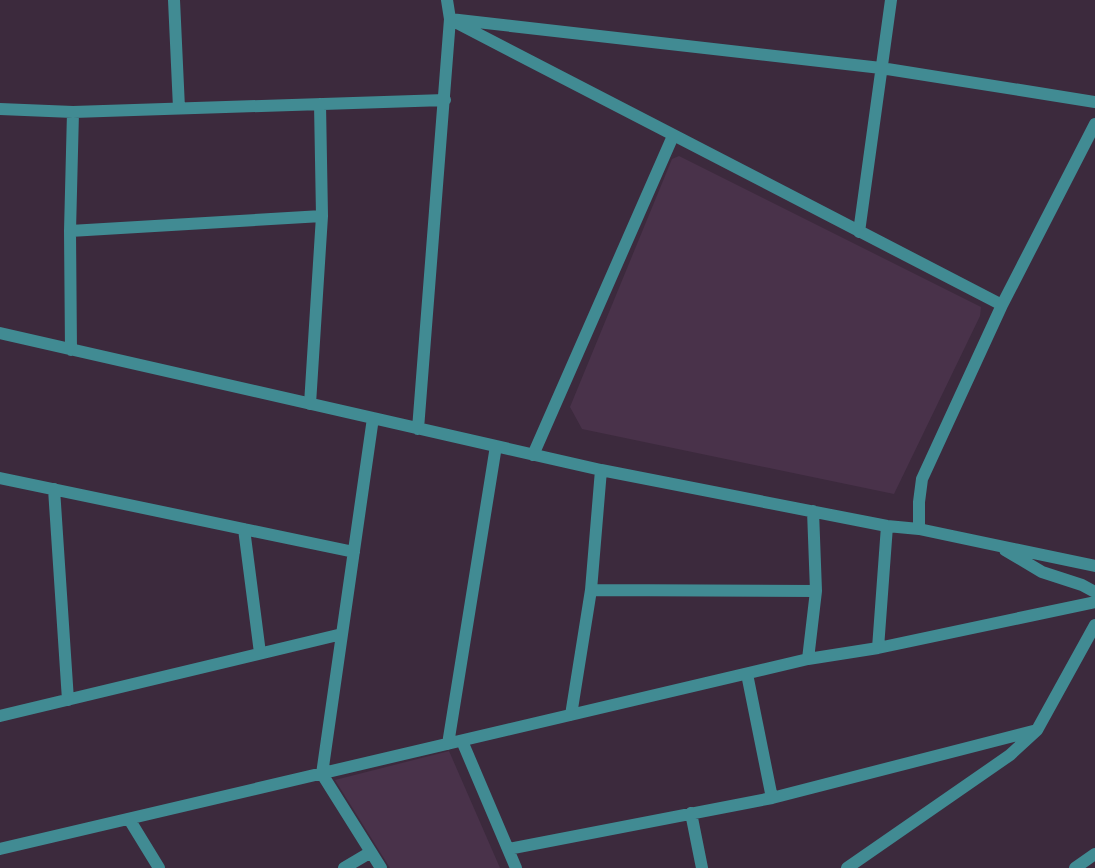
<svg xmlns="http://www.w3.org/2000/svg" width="1095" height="868" font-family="'Noto Sans',sans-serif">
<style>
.built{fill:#49324a}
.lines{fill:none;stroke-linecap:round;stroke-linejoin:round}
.minor{stroke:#418b93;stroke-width:12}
</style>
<rect width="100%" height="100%" fill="#3c2a3d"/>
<path class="built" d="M679 156 981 307 980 316 894 494 582 429 570 407 672 159Z
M449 751 500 868H390L335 780Z"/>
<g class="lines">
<path class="minor" d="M174 0 179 108
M450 19 881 68 1095 102
M457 23 1002 305
M0 109 73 112 445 100
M70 231 322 216
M859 232 891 0
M0 333 601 470 887 526 919 529 1095 566
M71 350 70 231 73 112
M310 404 322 216 320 104
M373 418 322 774 381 868
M418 429 450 19 447 0
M533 455 673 136
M0 478 354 552
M54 489 68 700
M244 529 260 653
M919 529V502L922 479 1002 305 1095 124
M1005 550 1042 572 1082 585 1095 592
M591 590 816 591
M878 648 887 526
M808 659 816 591 813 511
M747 674 772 798
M571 715 591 590 601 470
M0 716 342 634
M462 741 516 868
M448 744 496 446
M691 813 702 868
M129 819 159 868
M0 849 808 659 878 648 1095 602
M508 849 772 798 1037 730
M344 868 371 852
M847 868 1010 755 1037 730 1095 625
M1075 868 1095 854"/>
</g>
</svg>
